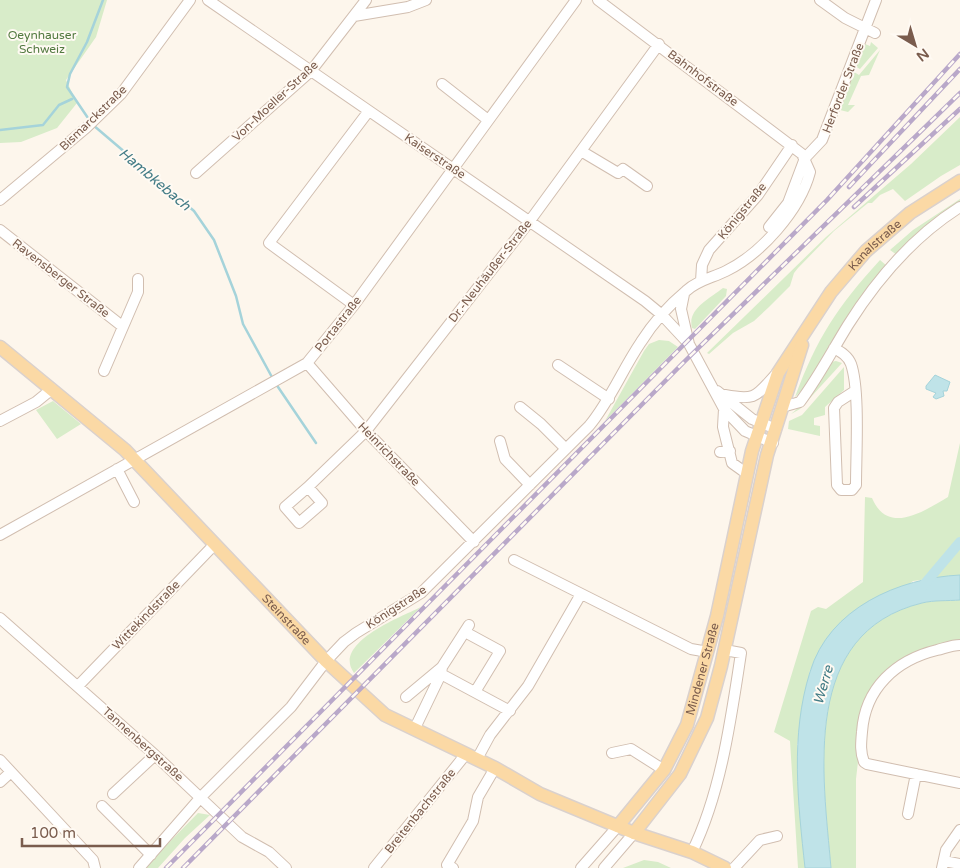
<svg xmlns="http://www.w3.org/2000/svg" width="960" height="868" font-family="'Varela Round',sans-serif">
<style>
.green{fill:#d8ecc9}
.water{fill:#bfe3e8;stroke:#a5d3da}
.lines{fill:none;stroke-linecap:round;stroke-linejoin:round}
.stream{stroke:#a5d3da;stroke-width:2.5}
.canal{stroke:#bfe3e8;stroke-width:10}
.minor-casing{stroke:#d1beb0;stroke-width:12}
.major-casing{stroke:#dad1cd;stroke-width:15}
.minor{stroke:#fff;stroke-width:10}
.major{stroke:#fbd9a5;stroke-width:12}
.rail-casing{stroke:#b9a8c9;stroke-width:4.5}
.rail{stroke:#fffaf3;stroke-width:2.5;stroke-dasharray:8;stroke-linecap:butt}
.labels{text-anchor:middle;stroke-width:4;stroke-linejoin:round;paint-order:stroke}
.park-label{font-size:12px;fill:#537a41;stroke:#fffaf3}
.street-label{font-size:12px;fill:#7a5c4d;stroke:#fffaf3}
.water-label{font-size:14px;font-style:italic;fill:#437c86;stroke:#fffaf3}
</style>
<rect width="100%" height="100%" fill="#fdf6ec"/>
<path class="green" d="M0 0H107L96 37 66 80 77 103 57 128 21 142 0 143Z
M871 42 878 48 860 69 856 67 865 44 870 46Z
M880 50 869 75 861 76 848 105H855L848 112 840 110 854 72 859 75Z
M960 117V165L941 176 905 201 893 189 880 195 872 203H868L834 231 798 268 794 273 790 286 769 307 754 321 733 333 709 354 707 353 826 237 911 164Z
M960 199V203L897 255 890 250 913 230Z
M880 260 887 266 858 303 804 388 795 397C817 338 837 307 880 260Z
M723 288 727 289 726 296 695 329 692 328C687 309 709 299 723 288Z
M659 340 669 341 678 347 605 421 644 351 649 344Z
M836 361 842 363 800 409 791 414 803 404 831 362Z
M844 367V390L825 407V415L814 418V425L820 426V436L788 429 789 421 802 415Z
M53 401 81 424 57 439 36 410Z
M960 443V575L913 581 810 670 797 745 805 868H798L790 741 774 732 811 611 818 607 826 609 863 582 865 497 872 498C888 536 924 511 948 497Z
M960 600V641L883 675 871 689 865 701 856 779V868H831C823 774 800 633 922 603 934 600 948 601 960 600Z
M421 607 354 673C332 643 401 617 421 607Z
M198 813 210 815 185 838 158 868H144Z
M644 860 658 862 671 868H623Z"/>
<path class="water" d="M935 375 950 382 947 391H943L944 396 936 399 933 397 936 393 926 389V386Z
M960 575V600C948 601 934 600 922 603 800 633 823 774 831 868H805C798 803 790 735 810 672 829 608 899 578 960 575Z"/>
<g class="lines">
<path class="stream" d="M90 121 67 87 70 74 87 42 103 0
M93 125 194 211 214 240 236 296 243 324 273 379
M0 130 43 125 59 105 72 99
M276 384 316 443"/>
<path class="canal" d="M922 587 960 542"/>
<defs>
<path id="minor" d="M208 0 645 301 662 315 689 344
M820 0 845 18 875 33
M354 16 408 7 426 0
M442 84 488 120
M581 151 618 173 623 169 647 186
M805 158 822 140 876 0
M196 173 311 71 366 0
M0 200 86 128 121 94 190 0
M769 227 788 203 805 158
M0 230 122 326
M701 281 702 265 709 250 758 195 792 145
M684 294 681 309 689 344 724 409 745 431 773 443
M354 305 269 243 368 112
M834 348C841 352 848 356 851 364 860 390 856 454 856 485L852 490H841L837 485 834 408 838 402 855 391
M307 363 366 431 474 542
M558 365 609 399
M104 371 138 292V279
M717 391 752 419 776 429
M725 395C757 401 756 396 777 373
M520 407 541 424 566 449
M782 407 800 402C818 378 832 351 848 325 877 279 914 236 960 207
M724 409 723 427 732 463 746 473
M0 421 36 402 52 389
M500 441 505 459 530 485
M720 452 730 451
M117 469 134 502
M308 487 366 431 529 222 659 44
M308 487 322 503 299 523 285 507Z
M0 535 307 363 354 305 576 0
M514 560 691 649 708 652
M0 618 155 755 242 837 269 852 286 868
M465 632 500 651 475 692
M960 645C952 645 945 648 937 650 896 660 865 688 862 732 861 743 860 752 864 762L867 764 960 783
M441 674 510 711
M78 686 214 545
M406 697 442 667
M415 728 441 674 442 667 469 625
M612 753 631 749 664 770
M477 759 490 735 528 686 581 594
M0 760 93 860 95 868
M0 782 11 772
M113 794 155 755
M102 806 151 855
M908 814 916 774
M692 852C721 793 731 719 741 653L725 650
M944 861 960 864
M139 868 201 797 291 707 326 661 344 642 356 633 421 593 589 426C610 401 622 370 641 342 653 323 668 306 686 291 698 280 712 278 726 271 761 254 800 210 810 172L802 154 598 0
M374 868 466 754
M453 868 447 865 473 821 478 797 495 768
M581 868 618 826
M604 868 634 833
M734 868 760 840 777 836
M942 868 946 850 960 830"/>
<g id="major">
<path id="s1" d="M0 347 125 450 326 661 385 715 495 768 540 794 634 833 692 852 725 868"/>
<path id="s2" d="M618 826 664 770 687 725 717 616 752 451 778 373 831 292 866 251 910 213 960 181"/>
<path d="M634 833 680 774 707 718 721 666 767 455 802 345"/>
</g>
</defs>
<use href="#minor" class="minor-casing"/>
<use href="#major" class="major-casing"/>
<use href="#minor" class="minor"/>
<use href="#major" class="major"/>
<defs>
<path id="rail" d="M849 187 960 69
M854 207 960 109
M166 868 827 200 960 54
M183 868 685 361 960 93"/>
</defs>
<use href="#rail" class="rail-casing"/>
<use href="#rail" class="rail"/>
</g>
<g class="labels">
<g class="park-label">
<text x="42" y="39">Oeynhauser<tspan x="42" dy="14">Schweiz</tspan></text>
</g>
<g class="street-label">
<text transform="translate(703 78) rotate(37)" y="4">Bahnhofstraße</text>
<text transform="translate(843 88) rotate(-69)" y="4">Herforder Straße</text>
<text transform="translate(275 101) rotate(-43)" y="4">Von-Moeller-Straße</text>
<text transform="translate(93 118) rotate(-44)" y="4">Bismarckstraße</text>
<text transform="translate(435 156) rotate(34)" y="4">Kaiserstraße</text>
<text transform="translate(742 211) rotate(-51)" y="4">Königstraße</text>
<text dy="4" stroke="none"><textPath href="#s2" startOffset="648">Kanalstraße</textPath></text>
<text transform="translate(490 271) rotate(-52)" y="4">Dr.-Neuhäußer-Straße</text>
<text transform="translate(61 278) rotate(38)" y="4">Ravensberger Straße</text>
<text transform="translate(338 324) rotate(-52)" y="4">Portastraße</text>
<text transform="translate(389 454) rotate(46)" y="4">Heinrichstraße</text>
<text transform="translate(396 607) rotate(-33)" y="4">Königstraße</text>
<text transform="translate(146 615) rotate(-46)" y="4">Wittekindstraße</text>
<text dy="4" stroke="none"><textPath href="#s1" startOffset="396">Steinstraße</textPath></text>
<text dy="4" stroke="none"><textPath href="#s2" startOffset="181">Mindener Straße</textPath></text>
<text transform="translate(143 744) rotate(42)" y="4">Tannenbergstraße</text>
<text transform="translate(420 811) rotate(-51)" y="4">Breitenbachstraße</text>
</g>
<g class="water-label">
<text transform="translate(155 179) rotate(40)" y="5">Hambkebach</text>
<text transform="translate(823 685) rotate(-74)" y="5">Werre</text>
</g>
</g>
<g transform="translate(915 45) rotate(142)" stroke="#fffaf3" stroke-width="4" paint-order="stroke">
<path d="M0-4L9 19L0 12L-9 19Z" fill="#7a5c4d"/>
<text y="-8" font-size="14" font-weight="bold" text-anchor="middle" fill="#7a5c4d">N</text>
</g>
<path d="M22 838v8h138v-8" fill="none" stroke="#7a5c4d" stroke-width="2.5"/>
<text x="30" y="838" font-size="15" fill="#7a5c4d" stroke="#fffaf3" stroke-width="4" paint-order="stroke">100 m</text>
</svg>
